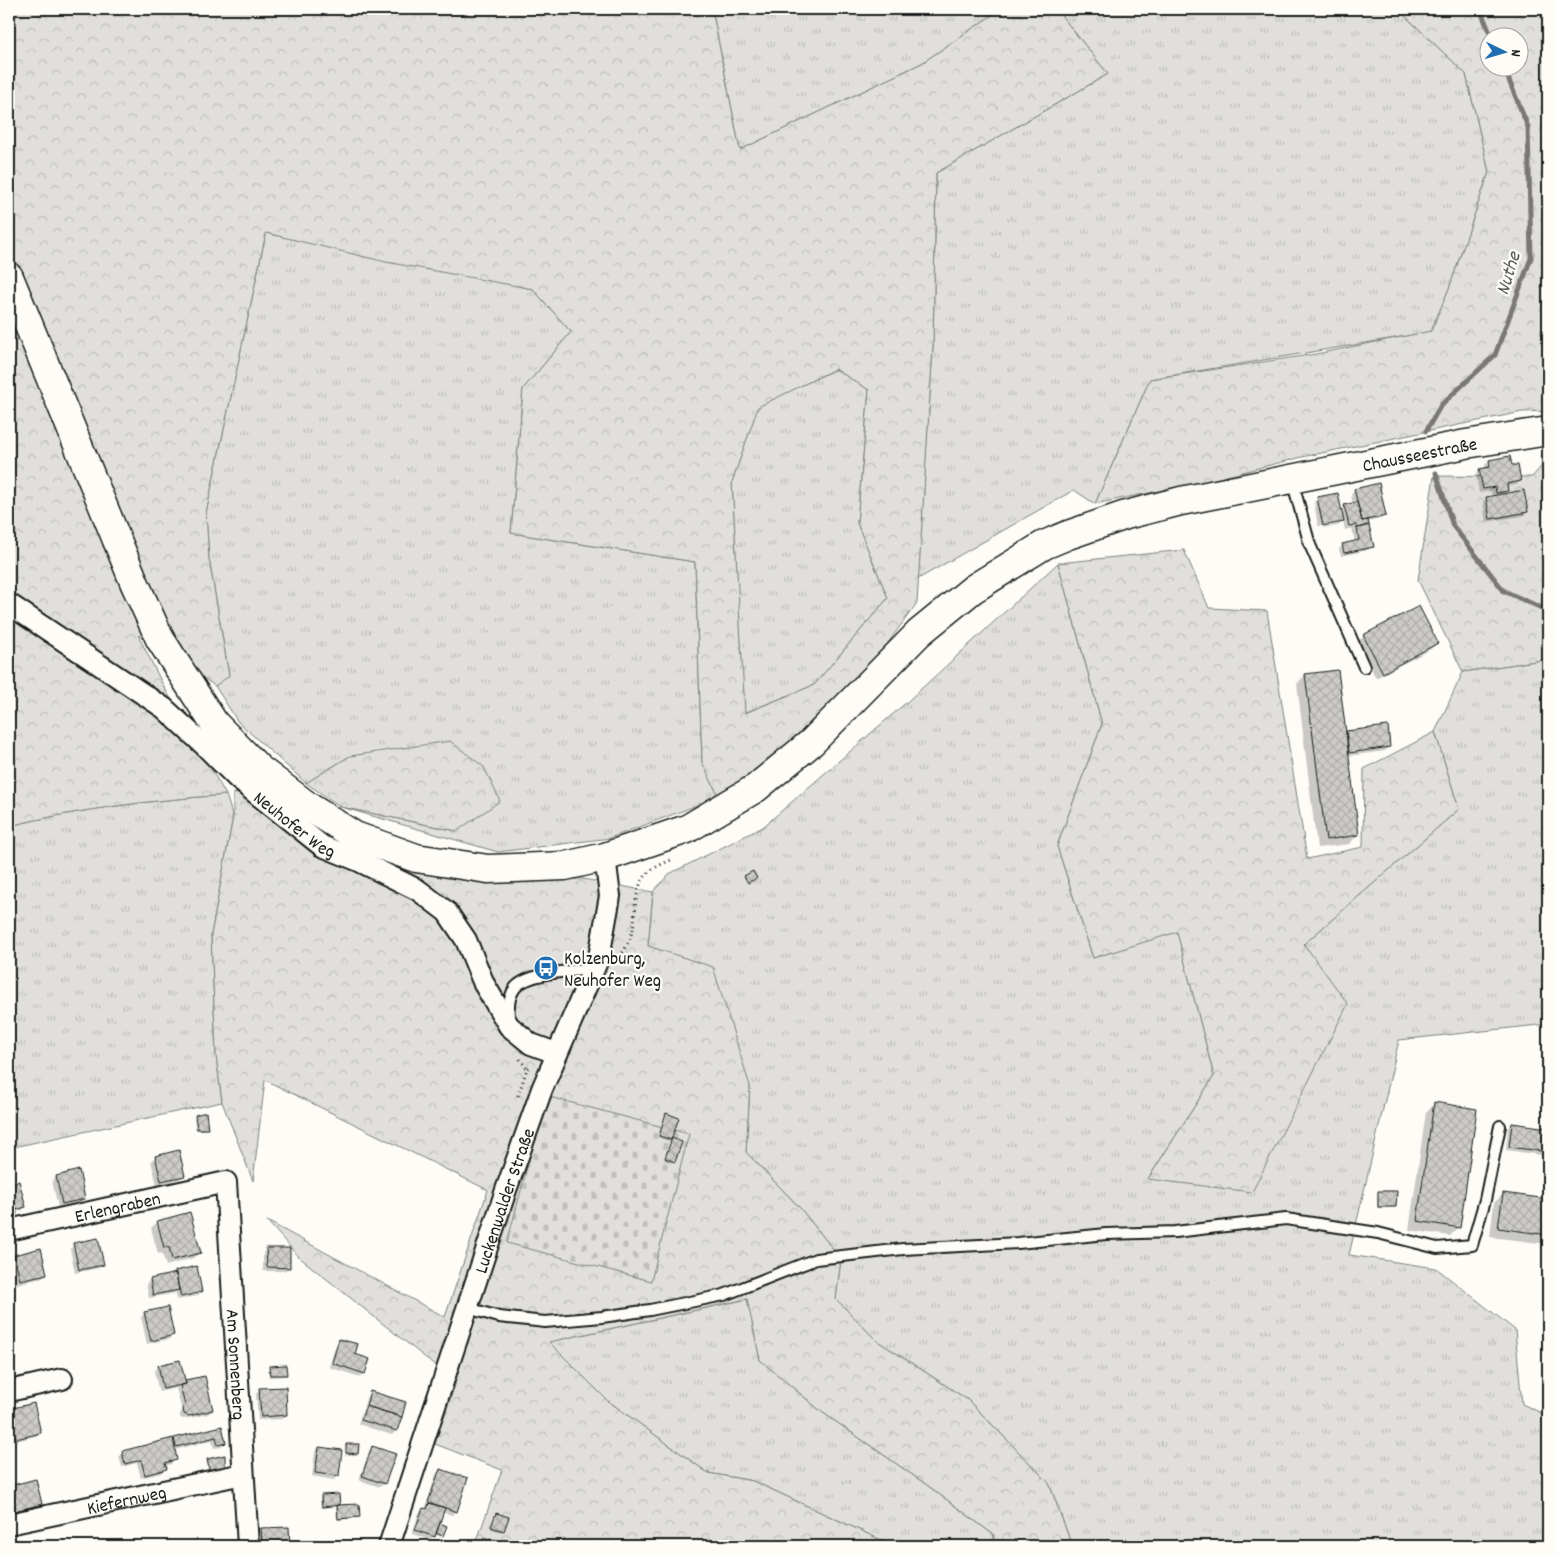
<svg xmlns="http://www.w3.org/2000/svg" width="1557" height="1555" font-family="Dekko,sans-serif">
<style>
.grass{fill:url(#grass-tufts);stroke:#7e7e7c}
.forest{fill:url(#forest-crowns);stroke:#7e7e7c;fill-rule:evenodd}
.cemetery{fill:url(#cemetery-stones);stroke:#7e7e7c}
.shadow{fill:#0003}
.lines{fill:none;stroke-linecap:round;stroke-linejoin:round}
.stream{stroke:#797876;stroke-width:5}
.building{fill:url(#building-cross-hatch);stroke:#1c1c1c}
.service-casing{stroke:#1c1c1c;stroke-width:14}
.minor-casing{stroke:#1c1c1c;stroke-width:24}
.secondary-casing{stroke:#1c1c1c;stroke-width:31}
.path{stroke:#1c1c1c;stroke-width:3;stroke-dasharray:1 4;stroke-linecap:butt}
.service{stroke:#fdfcf7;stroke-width:10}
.minor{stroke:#fdfcf7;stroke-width:20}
.secondary{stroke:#fdfcf7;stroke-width:28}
.labels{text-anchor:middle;stroke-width:4.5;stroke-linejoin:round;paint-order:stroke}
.street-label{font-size:19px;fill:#1c1c1c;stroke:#fdfcf7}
.poi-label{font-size:19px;fill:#1c1c1c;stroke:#fdfcf7;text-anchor:start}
.water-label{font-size:20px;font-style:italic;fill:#5a5a58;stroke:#fdfcf7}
</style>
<defs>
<pattern id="grass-tufts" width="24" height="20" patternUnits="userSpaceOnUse" patternTransform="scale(1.25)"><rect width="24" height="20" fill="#e0dfdb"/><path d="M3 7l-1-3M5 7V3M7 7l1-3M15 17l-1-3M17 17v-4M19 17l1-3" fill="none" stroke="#c0bfbb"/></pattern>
<pattern id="forest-crowns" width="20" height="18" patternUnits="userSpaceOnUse" patternTransform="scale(1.25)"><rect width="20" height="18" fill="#e0dfdb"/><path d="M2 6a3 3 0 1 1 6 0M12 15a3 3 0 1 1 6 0" fill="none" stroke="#c0bfbb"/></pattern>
<pattern id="cemetery-stones" width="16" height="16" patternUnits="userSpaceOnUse" patternTransform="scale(1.25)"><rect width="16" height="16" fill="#e0dfdb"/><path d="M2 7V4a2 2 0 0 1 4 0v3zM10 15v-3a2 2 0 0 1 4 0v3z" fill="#c0bfbb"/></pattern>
<pattern id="building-cross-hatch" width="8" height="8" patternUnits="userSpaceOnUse" patternTransform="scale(1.25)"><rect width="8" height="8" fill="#cccbc8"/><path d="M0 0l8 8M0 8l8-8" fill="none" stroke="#afaeab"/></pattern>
</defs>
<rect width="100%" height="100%" fill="#fdfcf7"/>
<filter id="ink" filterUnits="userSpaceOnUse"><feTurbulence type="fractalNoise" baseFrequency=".02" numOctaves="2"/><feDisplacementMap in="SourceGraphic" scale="10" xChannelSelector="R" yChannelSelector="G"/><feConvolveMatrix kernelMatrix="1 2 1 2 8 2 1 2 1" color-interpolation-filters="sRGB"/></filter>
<g filter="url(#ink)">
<path class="grass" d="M712 9H1001L922 63 740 150Z
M1056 9H1398L1466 74 1489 172 1450 286 1431 332 1150 379 1095 504 1074 490 918 579 933 347 936 173 1108 74Z
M266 233 533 289 571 332 523 389 511 533 695 562 702 762 719 797 610 838 498 852 341 807 457 831 350 756 306 783 238 722 215 686 229 675 209 559 206 513Z
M836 369 869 390 857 523 888 598 814 685 744 713 732 482 758 406Z
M1058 563 1102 724 1057 846 1093 958 1177 931 1214 1076 1148 1179 1304 944 1459 809 1435 732 1463 672 1548 659V1024L1399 1040 1349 1255 1436 1268 1515 1330 1522 1404 1548 1416V1546H1072L1049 1483 968 1400 876 1340 836 1299 841 1259 800 1208 746 1152 750 1086 648 946 653 892 669 874 763 827 908 701Z
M226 795 233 817 211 935 216 1055 222 1102 9 1148V826C80 809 153 800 226 795Z
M748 1299 760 1360 822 1412 927 1485 994 1535V1546H894L753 1481 708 1473 608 1401 548 1342Z"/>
<path class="forest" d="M9 9H712L740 150 922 63 1001 9H1056L1108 74 936 173 933 347 917 603 869 669 810 722 772 762 719 797 702 762 695 562 511 533 523 389 571 332 533 289 386 262 266 233 206 513 209 559 229 676 215 686 138 635 164 687 226 795C153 800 80 809 9 826ZM835 369 869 390 857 523 888 598 814 685 745 713 732 482 758 407Z
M1398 9H1548V411L1522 412 1302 457 1207 481 1095 504 1150 379 1316 354 1431 331 1450 286 1489 172 1466 74ZM1490 38H1520V68H1490Z
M1548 459V659L1463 672 1418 580 1434 476 1532 477Z
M1184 550 1209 608 1267 611 1307 859 1363 847 1364 769 1435 732 1459 809 1304 944 1348 1004 1252 1192 1148 1179 1214 1076 1177 932 1093 958 1057 846 1102 724 1058 563Z
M450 741 484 767 500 801 457 831 341 807 306 783 350 756Z
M233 793 260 798 299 833 485 878 583 879 653 892 648 946 713 967 750 1086 746 1152 800 1208 841 1259 836 1299 876 1340 968 1400 1049 1483 1072 1546H994V1535L927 1485 822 1412 760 1360 747 1299 549 1342 608 1401 708 1473 753 1481 894 1546H475L502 1470 435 1444 456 1382 299 1257 267 1221 445 1317 488 1190 265 1080 253 1181 222 1102 216 1055 211 935 233 817Z"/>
<path class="cemetery" d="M546 1096 689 1134 651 1281 507 1243Z"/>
<path class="shadow" d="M1489 461 1511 467 1520 481 1516 485 1506 486 1507 490 1501 496 1527 512 1523 516 1486 522 1483 502 1487 498 1492 497 1491 491 1479 493 1476 474 1480 470 1486 469 1485 465Z
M1355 490 1385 515 1381 519 1367 522 1372 546 1368 550 1341 556 1339 549 1343 545 1355 543 1352 528 1345 530 1343 521 1338 526 1319 529 1339 524V522L1318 526 1314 502 1318 498 1340 511 1345 507 1353 505 1351 494Z
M1364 636 1437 643 1431 649 1376 678 1358 642Z
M1305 675 1345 734 1347 732 1389 747 1385 751 1348 756 1358 835 1349 844 1317 848 1297 684Z
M1435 1104 1459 1227 1450 1236 1409 1230 1426 1112Z
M666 1115 671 1139 681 1143 672 1163 664 1160 671 1142 658 1137Z
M196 1116 206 1128 205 1130H196L194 1118Z
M1512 1124 1548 1129V1156L1506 1150 1508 1128Z
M155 1157 184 1175 180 1179 157 1185 151 1161Z
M56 1177 84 1198 80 1202 58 1207 52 1181Z
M19 1182 25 1207 21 1211 15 1212 16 1214 9 1219V1185Z
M1379 1192 1395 1207 1393 1208H1377V1194Z
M1503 1194 1548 1200V1244L1490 1237 1494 1203Z
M157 1222 200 1252 193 1258 166 1266 162 1253 158 1254 151 1228Z
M74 1245 103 1264 99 1268 75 1273 70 1249Z
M267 1249 289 1267 285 1271H263V1253Z
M14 1256 46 1274 42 1278 16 1284 11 1260Z
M176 1272 201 1292 197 1296 177 1300 176 1293 149 1298 146 1284 150 1280 173 1275Z
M145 1313 173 1335 169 1339 147 1344 141 1317Z
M340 1340 353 1355 364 1373 360 1377 329 1367 336 1344Z
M179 1362 184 1382 212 1410 208 1414 184 1419 180 1418V1414L182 1411 176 1388 159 1392 154 1371 158 1367Z
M270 1367 285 1374 284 1376 269 1377 268 1369Z
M260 1390 286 1415 282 1419 258 1420 256 1394Z
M371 1392 396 1431 392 1435 358 1424 367 1396Z
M33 1404 40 1432 36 1436 12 1442V1438H9V1410Z
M221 1427 225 1443 221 1447 214 1448 212 1440 175 1450V1460L171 1464 165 1466V1469L161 1473 141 1478 137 1463 122 1467 119 1456 123 1452Z
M347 1445 357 1454 355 1455H345Z
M373 1447 384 1483 380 1487 359 1480 369 1451Z
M319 1448 338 1476 334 1480 312 1476 315 1452Z
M208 1460 223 1468 209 1473 206 1461Z
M440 1470 456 1511 452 1515 442 1512 437 1528 440 1524 442 1535 441 1537 434 1534 430 1540 412 1534 419 1513 423 1509 425 1510 436 1474Z
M10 1487 41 1504 37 1508 12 1514 9 1503Z
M322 1496 358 1517 357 1518 337 1520 336 1506 321 1508 320 1498Z
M496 1514 503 1531 501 1532 491 1529Z
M288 1528 289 1546H258V1533L262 1529Z"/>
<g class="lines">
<path class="stream" d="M1480 9 1492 38
M1426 431 1441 405 1495 355 1531 258 1528 127 1504 68
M1436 473 1453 526 1504 591 1548 611"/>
</g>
<path class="building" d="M1510 456 1512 465H1518L1521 481 1507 484 1508 491 1496 493 1495 487 1483 489 1479 469 1490 467 1489 460Z
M1379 483 1386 516 1362 521 1354 489Z
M1524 490 1528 512 1490 519 1486 497Z
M1338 493 1344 522 1323 526 1317 497Z
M1357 502 1362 521 1368 520 1369 525 1357 528 1356 525 1349 526 1344 505Z
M1369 525 1374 547 1344 553 1342 544 1359 540 1357 528Z
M1419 606 1438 643 1383 673 1363 635Z
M1338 670 1359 835 1326 840 1305 674Z
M1388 726 1390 747 1349 753 1346 731Z
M753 871 757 878 748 883 744 876Z
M1434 1102 1477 1109 1460 1228 1417 1221Z
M206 1112 208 1129H197L195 1115Z
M666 1113 679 1118 671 1140 659 1136Z
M1512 1123 1548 1128V1152L1509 1147Z
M672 1138 682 1142 675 1162 665 1158Z
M179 1150 185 1176 161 1181 155 1156Z
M79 1170 85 1199 62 1204 56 1176Z
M19 1181 26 1207 16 1210 17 1214 9 1217V1184Z
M1378 1191H1397L1396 1207H1378Z
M1503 1193 1548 1199V1235L1498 1228Z
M190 1212 201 1253 172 1260 169 1247 164 1248 157 1221Z
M98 1238 104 1265 79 1270 73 1243Z
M41 1248 47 1274 20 1280 14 1255Z
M266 1248H290V1268L267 1267Z
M197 1266 202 1292 181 1297 175 1271Z
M176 1273 179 1290 153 1295 150 1279Z
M168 1307 174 1335 151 1341 144 1312Z
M339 1339 358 1344 355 1354 370 1359 365 1374 332 1363Z
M180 1360 186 1384 163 1389 158 1365Z
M286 1365 287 1375H270L269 1366Z
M205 1376 213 1410 189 1416 184 1414 183 1408 185 1406 180 1385 186 1384 185 1380Z
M286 1387 287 1415 261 1417 259 1388Z
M370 1391 406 1402 402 1417 366 1406Z
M34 1403 41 1433 16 1439 15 1435 10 1436 9 1409Z
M366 1406 402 1417 397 1431 361 1420Z
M222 1426 226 1443 218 1445 216 1437 176 1447 174 1438Z
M173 1438 177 1460 165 1463 167 1469 145 1475 141 1460 125 1464 122 1451Z
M346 1444H359L358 1454 346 1453Z
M372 1446 396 1454 385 1484 362 1476Z
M319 1447 342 1450 339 1476 315 1473Z
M225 1455V1469L210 1472 207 1459Z
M440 1469 468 1478 457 1512 428 1502Z
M36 1479 42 1504 15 1511 9 1486Z
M339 1494 340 1505 322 1507 321 1495Z
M429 1503 445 1508 435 1537 415 1530 423 1508 427 1509Z
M359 1504 360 1517 338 1519 337 1505Z
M496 1513 509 1517 504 1531 491 1527Z
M440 1523 447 1526 443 1536 436 1533Z
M289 1527 290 1546H262L261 1528Z
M484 1538 497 1541 495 1546H481Z"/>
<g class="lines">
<defs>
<path id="service" d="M1292 480 1310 545 1364 667
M509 1018C508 1007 509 996 515 988 528 972 576 970 594 970
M468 1308 499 1317 545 1322 602 1317 650 1310 724 1295 816 1259 903 1249 1018 1243 1106 1234 1175 1232 1286 1219 1378 1233 1437 1248 1472 1245 1485 1200 1500 1126"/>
<g id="minor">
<path id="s1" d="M9 604 164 708 205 746 238 779 322 846 359 861 418 890 447 912 466 940 484 984 509 1026 531 1044 556 1053"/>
<path id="s2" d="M9 1230 226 1182 248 1546"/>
<path d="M9 1391 62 1379"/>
<path id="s3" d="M9 1524 243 1474"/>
<path id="s4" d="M389 1546 506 1190 542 1089 599 957 610 896 605 857"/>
</g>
<g id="secondary">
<path id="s5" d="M9 277 135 584 160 639 214 723 259 769 309 807 355 836 416 858 488 869 565 866 605 857 687 829 756 788 812 742 919 633 973 589 1044 545 1068 535 1126 515 1181 501 1466 444 1548 431"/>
</g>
</defs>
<use href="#service" class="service-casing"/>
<use href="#minor" class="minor-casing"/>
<use href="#secondary" class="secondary-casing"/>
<path class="path" d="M617 961C626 949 632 937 634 922 636 907 635 890 644 878 650 868 663 864 673 859
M520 1059 527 1069
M518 1096 527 1069 532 1066"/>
<use href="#service" class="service"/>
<use href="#minor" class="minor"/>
<use href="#secondary" class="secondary"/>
</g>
</g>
<defs>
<symbol id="bus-disc" viewBox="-11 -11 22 22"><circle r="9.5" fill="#1f6fb2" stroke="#fdfcf7"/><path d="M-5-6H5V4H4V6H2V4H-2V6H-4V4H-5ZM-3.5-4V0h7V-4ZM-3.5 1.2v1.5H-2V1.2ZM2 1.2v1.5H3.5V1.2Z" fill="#fff"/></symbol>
</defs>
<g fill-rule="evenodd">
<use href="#bus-disc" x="532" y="954" width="28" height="28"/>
</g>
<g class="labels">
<g class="street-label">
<text dy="7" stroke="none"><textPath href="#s5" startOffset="1862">Chausseestraße</textPath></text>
<text dy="7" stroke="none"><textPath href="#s1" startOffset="362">Neuhofer Weg</textPath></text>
<text dy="7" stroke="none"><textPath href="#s4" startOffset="364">Luckenwalder Straße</textPath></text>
<text dy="7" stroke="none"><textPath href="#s2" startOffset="111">Erlengraben</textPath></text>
<text dy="7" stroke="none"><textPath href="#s2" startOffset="405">Am Sonnenberg</textPath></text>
<text dy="7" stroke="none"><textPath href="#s3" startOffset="120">Kiefernweg</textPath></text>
</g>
<g class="poi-label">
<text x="564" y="964">Kolzenburg,<tspan x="564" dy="22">Neuhofer Weg</tspan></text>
</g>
<g class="water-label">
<text transform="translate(1507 273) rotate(-73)" y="7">Nuthe</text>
</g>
</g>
<rect width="1557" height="1555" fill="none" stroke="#fdfcf7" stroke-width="30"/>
<rect x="15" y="15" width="1527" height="1525" fill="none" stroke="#1c1c1c" stroke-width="2" filter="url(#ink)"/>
<g transform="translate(1504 52) rotate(95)"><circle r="24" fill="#fdfcf7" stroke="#a3a29f"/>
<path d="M0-4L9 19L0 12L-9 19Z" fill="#1f6fb2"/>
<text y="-8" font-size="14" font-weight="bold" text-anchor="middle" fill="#1c1c1c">N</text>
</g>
</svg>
